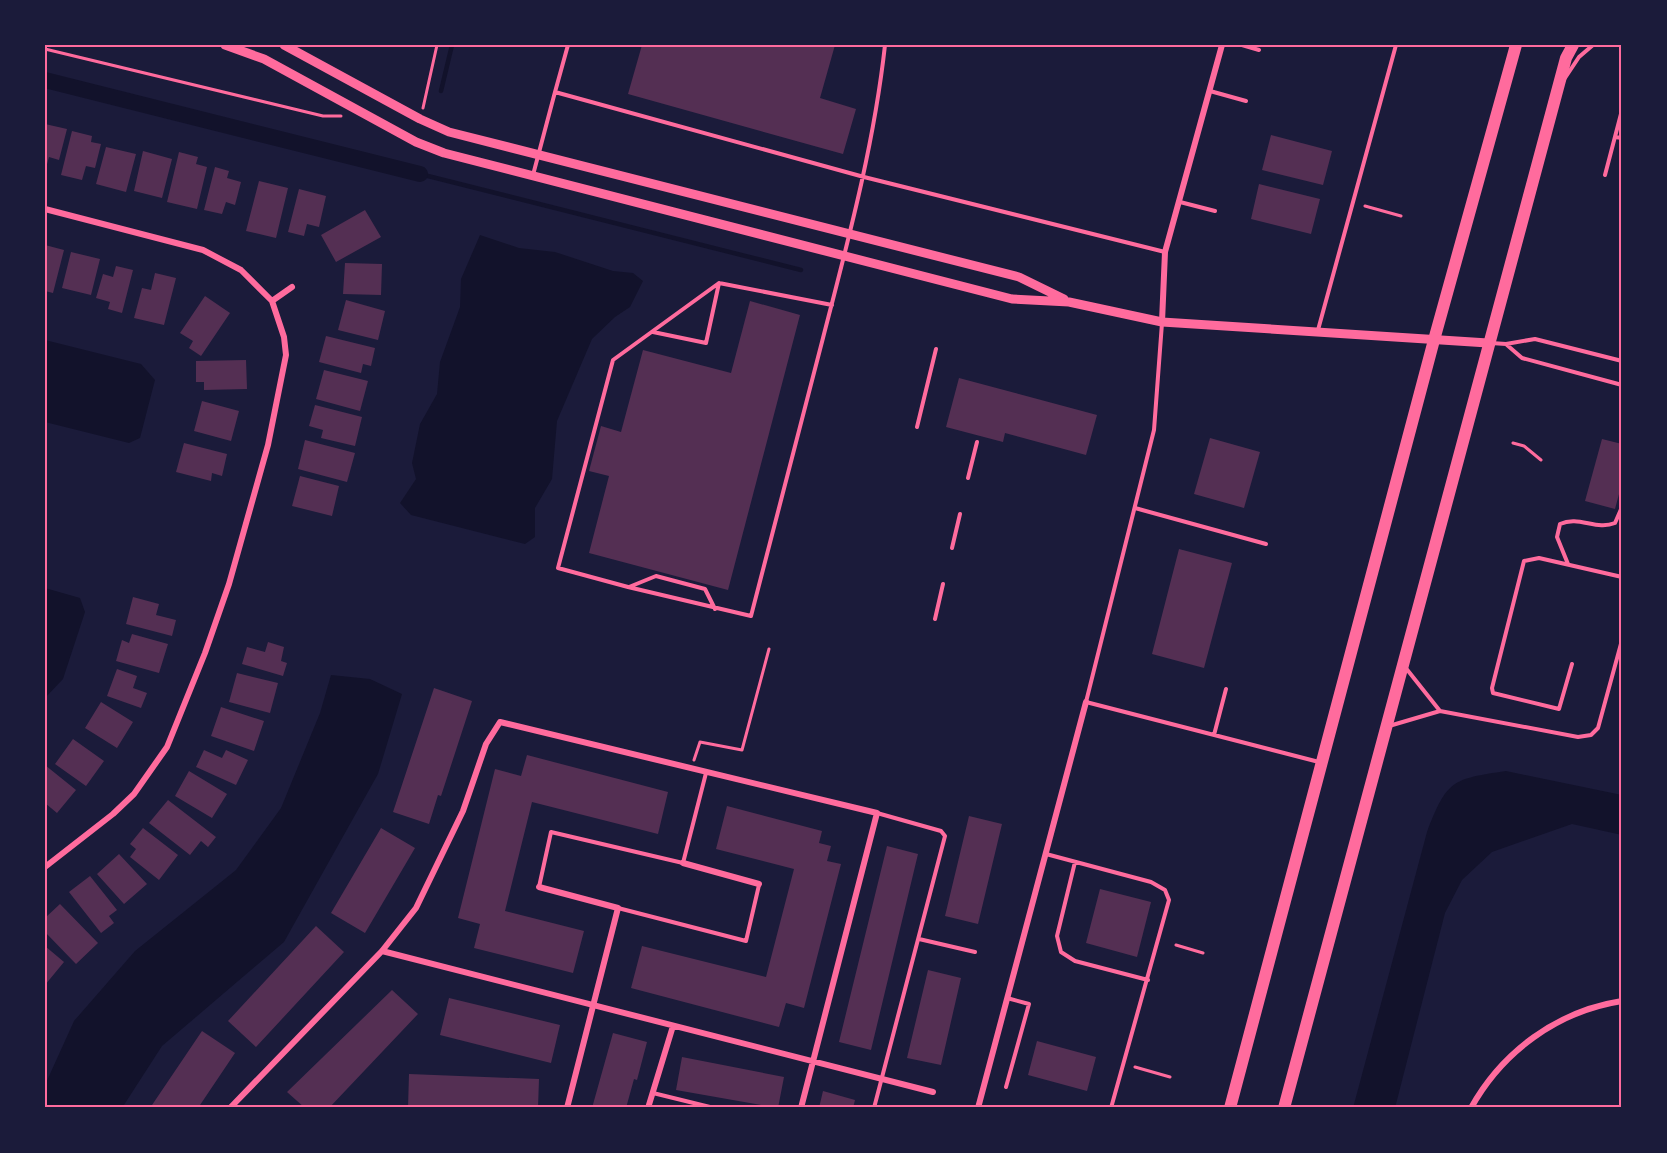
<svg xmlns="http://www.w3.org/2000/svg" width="1667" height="1153" font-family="'PT Sans',sans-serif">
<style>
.water{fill:#12122b}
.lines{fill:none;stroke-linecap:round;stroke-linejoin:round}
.stream{stroke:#12122b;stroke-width:4.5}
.canal{stroke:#12122b;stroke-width:16}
.building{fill:#542f53}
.path{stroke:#ff6b9d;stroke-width:3}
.service{stroke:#ff6b9d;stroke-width:4}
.minor{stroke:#ff6b9d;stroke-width:6}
.tertiary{stroke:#ff6b9d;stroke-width:9}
.primary{stroke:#ff6b9d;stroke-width:12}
.neatline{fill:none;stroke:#ff6b9d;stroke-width:2}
</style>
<rect width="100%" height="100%" fill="#1b1b3a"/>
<path class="water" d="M480 235 519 248 555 252 613 271 633 273 643 281 630 307 615 317 592 339 557 421 552 479 535 508V537L525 544 411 515 400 503 416 479 412 463 420 424 437 394 440 362 460 307 461 279Z
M45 340 141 364 155 380 140 438 129 443 45 422Z
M45 588 80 598 85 612 63 679 45 698Z
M331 675 370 679 402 694 378 774 284 942 162 1046 122 1108H45V1085L74 1021 135 951 236 870 281 808 320 713Z
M1506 771 1622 795V835L1572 824 1492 852 1462 880 1445 913 1395 1108H1353L1427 832C1447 780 1452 779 1506 771Z"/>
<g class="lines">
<path class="stream" d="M441 91 452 45
M420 174 801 270"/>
<path class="canal" d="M45 80 420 174"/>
</g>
<path class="building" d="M642 45H835L820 98 856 109 843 154 628 94Z
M45 124 67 129 59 160 49 157 46 168Z
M72 131 92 136 91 142 101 144 95 168 86 166 82 180 61 175Z
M1271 135 1332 151 1323 185 1262 170Z
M106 147 136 154 126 192 96 184Z
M143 151 172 159 162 198 134 191Z
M179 152 198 157 196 164 207 167 197 209 167 202Z
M215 167 229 171 227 178 241 182 235 205 226 202 222 214 204 210Z
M259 181 288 188 276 238 246 231Z
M1259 184 1320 199 1311 234 1251 219Z
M299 189 326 196 319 227 307 224 304 236 288 232Z
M365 210 381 237 336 262 321 235Z
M45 245 64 250 53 293 45 291Z
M71 252 100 259 91 295 62 288Z
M345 263 382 264 381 295 343 294Z
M116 266 133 270 122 313 108 309 110 302 96 298 103 274 113 277Z
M155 273 176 278 164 325 134 318 142 288 151 290Z
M205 296 230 313 201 356 189 348 193 341 180 333Z
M346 300 385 311 378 340 338 330Z
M750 301 800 315 728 590 589 553 609 476 589 471 601 426 621 432 643 350 731 373Z
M326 336 375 348 371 366 363 364 361 373 319 362Z
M246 360 247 389 204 390V382H196V361Z
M324 370 368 381 360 411 316 399Z
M959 378 1097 415 1086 455 1005 433 1003 442 946 427Z
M202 401 239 411 231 441 194 431Z
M315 405 362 417 355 446 321 438 323 430 309 426Z
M1210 438 1260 452 1244 508 1194 494Z
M1602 439 1622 444V483L1615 509 1585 501Z
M305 440 355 453 347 482 298 469Z
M184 443 227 454 222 476 212 473 211 481 176 472Z
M300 476 339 486 332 516 292 506Z
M1179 549 1232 563 1204 668 1152 654Z
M133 597 159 604 156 615 176 620 172 636 126 624Z
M132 634 168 644 159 673 116 661 122 640 129 643Z
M268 642 284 647 281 661 287 663 283 676 242 664 247 647 265 652Z
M117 669 137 676 133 688 147 693 141 708 107 696Z
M237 673 278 683 270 713 229 702Z
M434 688 472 701 441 796 438 795 429 824 393 812Z
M101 702 133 722 117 748 85 728Z
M221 707 264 721 254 751 211 736Z
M73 739 104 761 86 786 55 764Z
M204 750 222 758 226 750 248 760 236 785 196 767Z
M527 755 668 792 658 834 532 802 505 911 584 931 573 973 474 948 480 924 458 918 495 769 521 776Z
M45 765 76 790 57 813 45 803Z
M189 771 227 794 212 818 175 796Z
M168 800 216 837 208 847 201 841 190 855 149 823Z
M727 806 822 831 819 843 831 846 827 861 841 864 804 1008 786 1003 779 1027 631 988 642 946 766 977 794 869 716 849Z
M969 816 1002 824 978 924 945 916Z
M143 828 178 855 159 880 130 857 136 849 130 844Z
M381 828 415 848 365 933 331 913Z
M887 846 918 854 871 1050 839 1042Z
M119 854 147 884 124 904 97 874Z
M90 876 117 910 109 916 114 923 101 933 69 892Z
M1100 889 1151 902 1137 957 1086 943Z
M60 904 98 943 76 964 45 932V918Z
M316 926 344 952 256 1047 228 1021Z
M45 946 64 962 45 985Z
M928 970 961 978 941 1065 907 1058Z
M392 990 418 1014 329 1108H305L287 1092Z
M449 998 560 1025 551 1063 440 1035Z
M202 1031 235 1053 198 1108H150Z
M613 1033 647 1042 637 1080 634 1079 626 1108H592Z
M1037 1041 1096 1057 1087 1091 1028 1075Z
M682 1057 784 1077 778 1108 676 1090Z
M409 1074 539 1079 538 1108H408Z
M823 1091 855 1100 853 1108H819Z"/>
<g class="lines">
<path class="path" d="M45 49 323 116H341
M423 108 437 45
M1365 206 1401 216
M1513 443 1524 446 1541 460
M694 760 700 742 742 750 769 649
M1176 945 1203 953
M1135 1067 1170 1077"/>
<path class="service" d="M568 45 555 92 864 177 1165 252
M1242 45 1259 50
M1565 78 1579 57 1593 45
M1210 91 1246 101
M1615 137 1622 138
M533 175 555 92
M1605 175 1622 110
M1180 202 1215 211
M832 305 719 283 613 360 558 568 628 587 751 616C775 523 799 431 823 338 848 241 874 145 885 45
M1162 323 1154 430 1086 702 1319 762
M1318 330 1396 45
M653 332 706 343 719 283
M1491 343 1506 344 1535 339 1622 361
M1507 345 1522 358 1622 385
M917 427 936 349
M968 478 977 442
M1135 508 1266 544
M952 548 960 514
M1568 564 1557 537 1560 524C1579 515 1596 531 1615 523L1622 507
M629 587 656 576 705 589 715 609
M935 619 943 584
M1572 664 1559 709 1493 693 1492 688 1524 561 1539 558 1622 577
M1405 667 1440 711
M1389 726 1440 711 1578 737 1591 735 1598 728 1622 640
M1214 735 1226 689
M1046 854 1151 882 1165 890 1169 900 1111 1108
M1075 862 1057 936 1061 952 1075 961 1148 980
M539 887 551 832 683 863 706 773
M618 908 746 941 759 885
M919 939 975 952
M1006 1087 1029 1004 1007 998
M653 1093 714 1108
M874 1108 945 836 941 831 877 813"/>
<path class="minor" d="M45 209 203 250 241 270 272 301 284 337 286 355 268 445 229 584 205 653 167 747 134 794 113 814 45 867
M272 301 292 287
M1162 322 1165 252 1222 45
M683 863 759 884
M539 887 618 908 567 1108
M382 951 933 1092
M230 1108 382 951 416 908 463 811 486 744 500 722 877 813 801 1108
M648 1108 673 1026
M978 1108 1086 702
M1471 1108C1502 1052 1557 1011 1622 1001"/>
<path class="tertiary" d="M225 45 264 59 416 142 444 153 1012 299 1069 302 1162 322 1488 343
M284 45 420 119 449 132 1019 277 1064 299"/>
<path class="primary" d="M1230 1108 1434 340 1516 45
M1284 1108 1566 58 1573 45"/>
</g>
<rect width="1667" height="1153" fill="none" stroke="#1b1b3a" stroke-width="93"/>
<rect x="46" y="46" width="1574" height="1060" class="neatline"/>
</svg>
